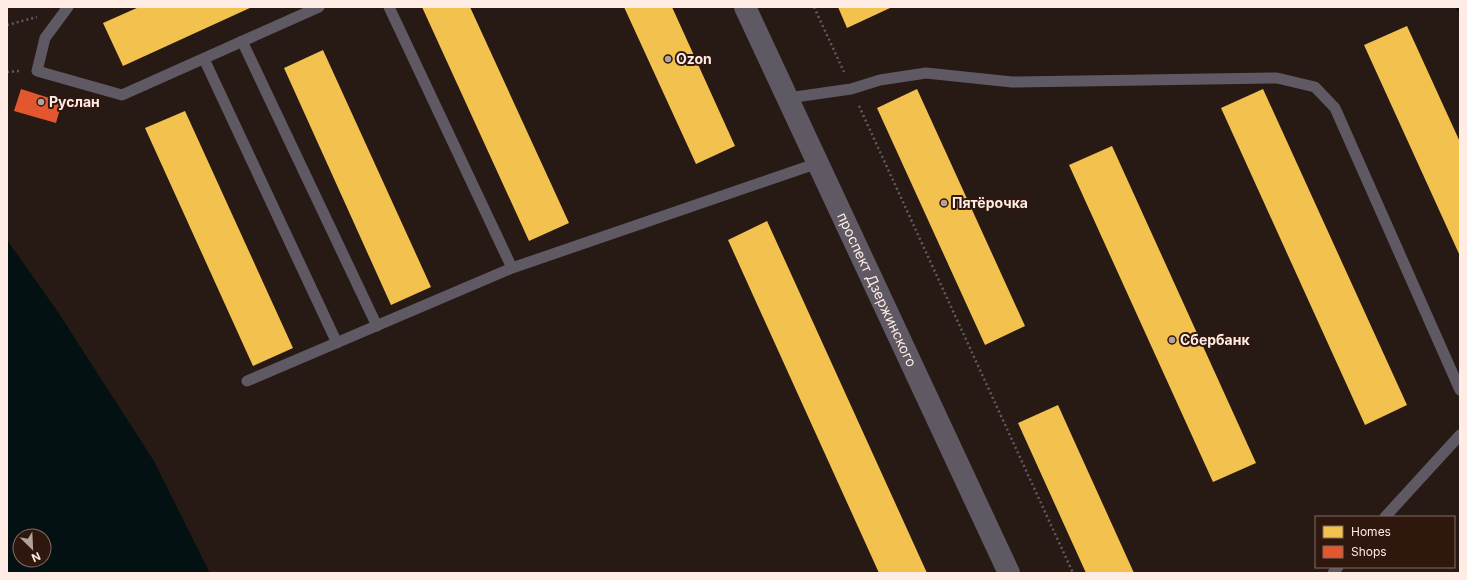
<svg xmlns="http://www.w3.org/2000/svg" width="1467" height="580" font-family="Inter,sans-serif">
<style>
.water{fill:#041112;fill-rule:evenodd}
.homes{fill:#f2c14e}
.shops{fill:#e4572e}
.lines{fill:none;stroke-linecap:round;stroke-linejoin:round}
.stream{stroke:#041112;stroke-width:7}
.path{stroke:#615a62;stroke-width:2.5;stroke-dasharray:2 3;stroke-linecap:butt}
.service{stroke:#5f5964;stroke-width:11}
.tertiary{stroke:#5f5964;stroke-width:22}
.poi-dot{fill:#b3a29c;stroke:#2f170d;stroke-width:1.5}
.labels{text-anchor:middle;stroke-width:4;stroke-linejoin:round;paint-order:stroke}
.poi-label{font-size:14px;font-weight:bold;fill:#feece5;stroke:#2f170d;text-anchor:start}
.street-label{font-size:14px;fill:#feece5;stroke:#2f170d}
</style>
<rect width="100%" height="100%" fill="#271a15"/>
<path class="water" d="M7 240 56 309 154 461 210 573H7ZM20 536H44V560H20Z"/>
<path class="homes" d="M139 7H252L123 66 103 23Z
M422 7H470L569 223 529 241Z
M624 7H672L735 146 696 164Z
M838 7H889L890 8 847 28Z
M1407 26 1460 142V256L1364 45Z
M323 50 431 287 391 305 284 68Z
M917 89 1025 326 985 345 877 108Z
M1263 89 1407 405 1365 425 1221 108Z
M185 111 293 348 253 366 145 128Z
M1112 146 1256 463 1213 482 1069 165Z
M767 221 927 573H879L728 240Z
M1058 405 1076 445 1134 573H1086L1018 423Z"/>
<path class="shops" d="M21 89 62 102 56 123 14 111Z"/>
<g class="lines">
<path class="stream" d="M1459 7 1460 8"/>
<path class="path" d="M814 7 844 72
M7 25 37 17
M7 72 20 71
M859 106 1073 573"/>
<path class="service" d="M68 7 45 38 37 71 122 95 319 7
M389 7 512 268
M242 41 377 326
M204 59 337 343
M788 98 851 89 880 80 926 73 1012 82 1277 78 1315 87 1335 108 1460 390
M247 381 512 268 818 163
M1385 517 1460 435
M1333 573 1338 567"/>
<path class="tertiary" id="s1" d="M745 7 1009 573"/>
</g>
<g class="poi-dot">
<circle cx="668" cy="59" r="4"/>
<circle cx="41" cy="102" r="4"/>
<circle cx="944" cy="203" r="4"/>
<circle cx="1172" cy="340" r="4"/>
</g>
<g class="labels">
<g class="poi-label">
<text x="676" y="64">Ozon</text>
<text x="49" y="107">Руслан</text>
<text x="952" y="208">Пятёрочка</text>
<text x="1180" y="345">Сбербанк</text>
</g>
<g class="street-label">
<text dy="5" stroke="none"><textPath href="#s1" startOffset="312">проспект Дзержинского</textPath></text>
</g>
</g>
<rect width="1467" height="580" fill="none" stroke="#feece5" stroke-width="16"/>
<rect x="1315" y="516" width="140" height="52" fill="#2f170d" stroke="#826c63"/>
<rect x="1323" y="526" width="20" height="12" fill="#f2c14e" stroke="#826c63"/>
<text x="1351" y="536" font-size="12" fill="#feece5">Homes</text>
<rect x="1323" y="546" width="20" height="12" fill="#e4572e" stroke="#826c63"/>
<text x="1351" y="556" font-size="12" fill="#feece5">Shops</text>
<g transform="translate(32 548) rotate(156)"><circle r="19" fill="#2f170d" stroke="#826c63"/>
<path d="M0-3L7 15L0 10L-7 15Z" fill="#b3a29c"/>
<text y="-6" font-size="11" font-weight="bold" text-anchor="middle" fill="#feece5">N</text>
</g>
</svg>
